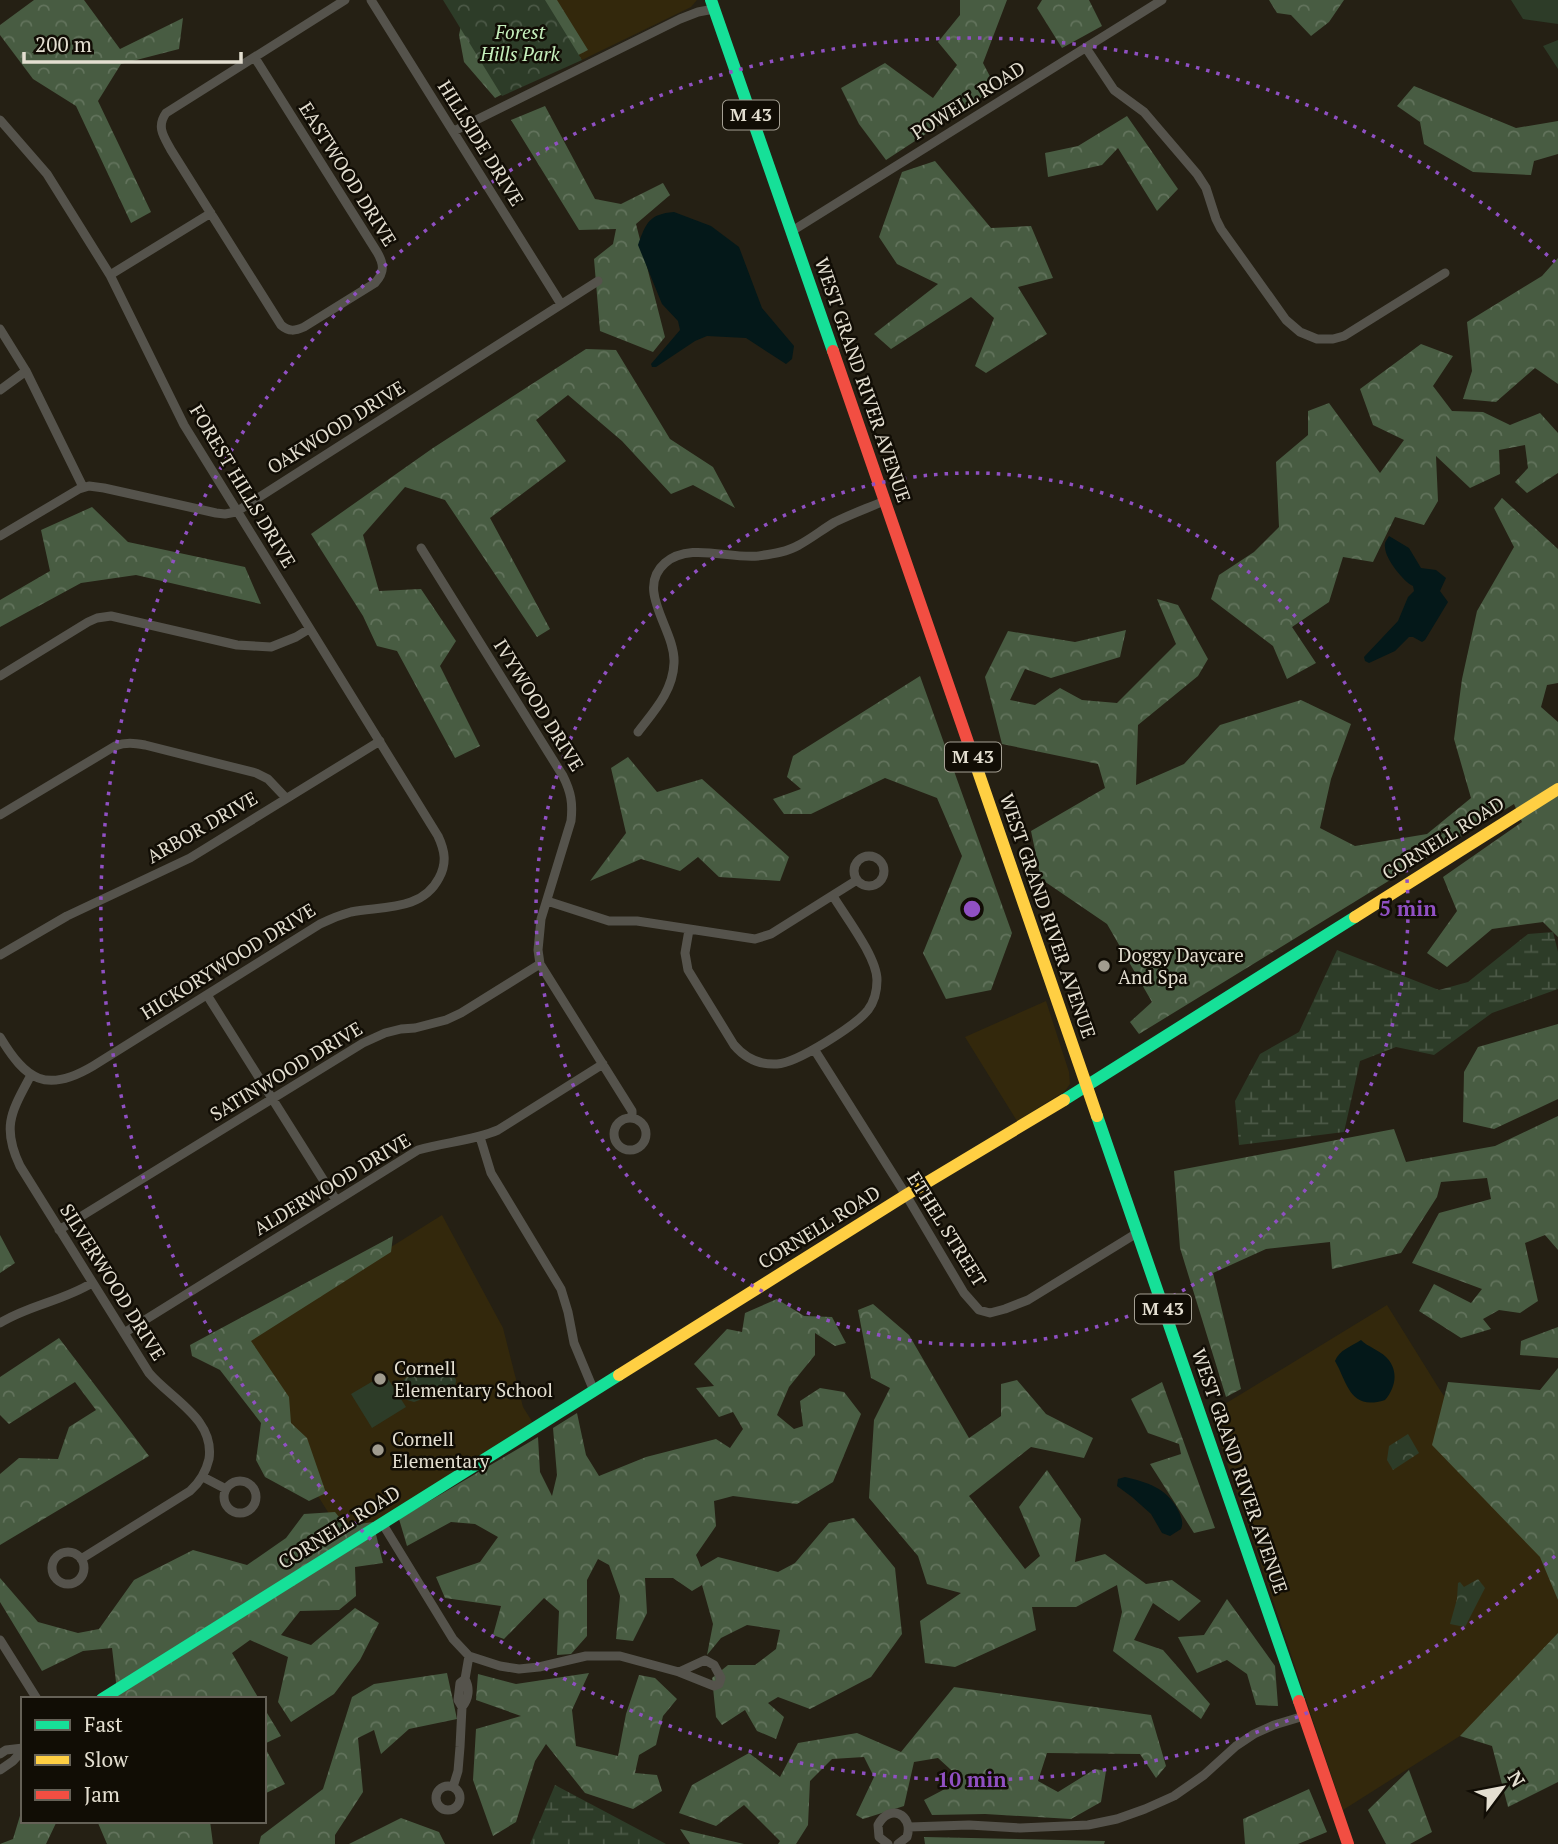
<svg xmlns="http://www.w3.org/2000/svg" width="1558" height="1844" font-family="'PT Serif',serif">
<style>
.built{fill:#33280c}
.green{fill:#2d3c28}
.forest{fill:url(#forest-crowns)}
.wetland{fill:url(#wetland-marsh)}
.park{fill:url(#park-crowns)}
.water{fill:#041819}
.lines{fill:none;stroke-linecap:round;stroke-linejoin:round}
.street{stroke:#55534c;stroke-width:9}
.fast{stroke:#16e098;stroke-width:12}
.slow{stroke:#ffcf43;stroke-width:12}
.jam{stroke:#f24e42;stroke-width:12}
.ring{fill:none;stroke:#9050c3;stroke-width:3.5;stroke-dasharray:3.5 7}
.poi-dot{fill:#a19c8f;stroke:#110d05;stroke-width:2.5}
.labels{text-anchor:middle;stroke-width:5;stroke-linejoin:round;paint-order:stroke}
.shield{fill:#110d05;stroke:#a5a094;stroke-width:2}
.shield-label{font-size:18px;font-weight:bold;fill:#e4dfd1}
.park-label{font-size:19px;font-style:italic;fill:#c5efbc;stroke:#110d05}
.street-label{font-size:19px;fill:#e4dfd1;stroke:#110d05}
.poi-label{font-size:19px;fill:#e4dfd1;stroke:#110d05;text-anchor:start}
.centre{fill:#9050c3;stroke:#110d05;stroke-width:3.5}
.ring-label{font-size:21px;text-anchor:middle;font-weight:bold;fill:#9050c3;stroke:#110d05;stroke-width:5;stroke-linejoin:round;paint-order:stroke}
</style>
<defs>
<pattern id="forest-crowns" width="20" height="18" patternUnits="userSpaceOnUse" patternTransform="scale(1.75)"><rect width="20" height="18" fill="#485c42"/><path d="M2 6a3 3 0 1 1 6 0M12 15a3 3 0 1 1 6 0" fill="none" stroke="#62735c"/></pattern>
<pattern id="wetland-marsh" width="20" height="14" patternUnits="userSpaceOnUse" patternTransform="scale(1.75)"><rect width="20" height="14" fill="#2d3c28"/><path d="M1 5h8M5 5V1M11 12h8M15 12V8" fill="none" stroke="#4b5846"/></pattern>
<pattern id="park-crowns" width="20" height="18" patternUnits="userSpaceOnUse" patternTransform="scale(1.75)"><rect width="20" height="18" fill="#2d3c28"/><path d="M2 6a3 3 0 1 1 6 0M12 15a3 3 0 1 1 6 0" fill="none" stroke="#4b5846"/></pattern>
</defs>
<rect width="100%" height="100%" fill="#252014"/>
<path class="built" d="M545 0H697L691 7 582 60Z
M1046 1001 1069 1072 1070 1084 1065 1091 1017 1121 965 1037Z
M442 1215 503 1328 523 1407 533 1423 346 1541 227 1350Z
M1387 1305 1438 1387 1558 1567V1674L1343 1810 1210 1413Z"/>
<path class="green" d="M1511 0H1558V24L1523 19Z
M1558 40V69L1543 46Z
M385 1374 406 1407 372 1428 351 1394Z"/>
<path class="forest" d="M34 0H84L120 49 183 18 179 49 121 64 98 101 151 212 131 223 76 106 33 79 0 35V25Z
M452 0H557L588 50 495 98 464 62 459 35 465 6Z
M960 0H1007L983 63 996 88 886 160 859 124 841 88 885 63 933 98 957 65 938 42 960 15Z
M1042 0H1089L1102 26 1062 48 1037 8Z
M1269 0H1344L1329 22 1311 36 1291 15 1277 13Z
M1414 86 1516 128 1558 121V154L1534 161 1531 175 1473 172 1424 144 1420 122 1397 106Z
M545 106 595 199 621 204 663 183 670 195 636 224 665 337 653 352 600 331 594 259 613 244 616 229 579 230 511 120Z
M1127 116 1178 189 1157 211 1118 148 1102 165 1048 177 1045 153 1078 146Z
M935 161 991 228 1031 226 1053 278 1018 287 1047 334 986 373 975 366 994 318 971 297 891 349 874 334 938 284 897 264 879 237 902 172Z
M1558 258V384L1535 368 1496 402 1463 399 1472 371 1467 322 1542 276Z
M1421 344 1453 356 1433 386 1452 411 1483 412 1510 425 1540 413 1558 433V473L1527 493 1515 482 1528 468 1525 445 1499 450 1500 474 1470 488 1436 456 1438 501 1424 525 1395 517 1373 562 1343 557 1329 602 1292 627 1316 663 1287 679 1273 646 1211 599 1219 575 1254 552 1279 527 1276 462 1308 435V411L1329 403 1380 473 1404 440 1373 425 1360 389Z
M586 349 616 350 670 439 713 467 735 508 693 485 671 494 622 441 568 395 536 420 566 461 490 518 550 629 537 637 445 500 405 487 363 535 379 591 421 589 456 641 440 666 480 746 455 758 397 651 377 646 363 616 311 534 433 448Z
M1502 498 1558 549V683L1547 685 1541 707 1558 722V937L1543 922 1492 929 1447 967 1427 953 1457 911 1443 877 1522 822 1514 804 1139 1034 1130 1022 1152 1002 1107 924 1041 879 1031 831 1105 788 1098 764 1002 744 985 677 1008 631 1075 642 1126 630 1120 657 1051 678 1025 669 1010 700 1035 705 1060 688 1082 700 1117 703 1176 644 1157 599 1178 605 1208 659 1198 676 1138 725 1136 785 1184 764 1220 725 1301 700 1351 724 1331 779 1320 828 1355 846 1427 834 1471 798 1454 739 1462 679 1477 611 1514 547 1494 508Z
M92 507 128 542 245 567 261 604 136 575 81 583 0 627V600L50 571 41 530Z
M920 676 1012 933 991 990 946 999 923 953 962 856 937 798 885 778 811 814H784L773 799 801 789 787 777 793 756Z
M628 757 657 792 702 779 789 857 780 881 719 877 698 857 680 871 641 859 590 881 626 833 611 768Z
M1558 1024V1099L1494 1129 1463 1122 1464 1072 1478 1047Z
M1558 1116V1250L1545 1235 1525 1243 1538 1301 1520 1313 1499 1310 1483 1319 1491 1329 1461 1338 1419 1311 1434 1284 1471 1303 1482 1289 1412 1263 1439 1213 1491 1199 1487 1178 1441 1182 1437 1197 1401 1253 1332 1269 1330 1242 1266 1249 1213 1273 1241 1389 1226 1397 1180 1248 1174 1171 1394 1129 1406 1162 1495 1146Z
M0 1235 15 1263 0 1273Z
M393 1236 391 1252 251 1341 289 1397 291 1423 307 1438 326 1493 309 1501 265 1477 256 1460 261 1423 220 1370 192 1356 190 1345Z
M777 1299 804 1316 832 1317 846 1343 835 1346 815 1333V1355L789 1387 777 1415 794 1429 803 1426 800 1401 820 1388 844 1392 861 1414 833 1482 797 1504 733 1496 714 1501 716 1526 696 1555 701 1567 718 1557 778 1572 795 1563 829 1523 854 1518 895 1568 902 1634 871 1677 810 1709 778 1697 768 1703 784 1717 776 1739 757 1731 745 1710 722 1725 716 1717 712 1678 728 1665H755L776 1649 780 1630 747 1625 721 1638 707 1655 713 1624 702 1585 692 1591 673 1578H645L647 1613 633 1641 616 1639 620 1596 609 1565 598 1559 587 1580V1636L571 1654 557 1655 559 1611 544 1598 504 1639 493 1635 501 1606 445 1598 436 1577 480 1562 498 1537 475 1524 451 1522 407 1546 399 1519 538 1437 540 1472 552 1496 557 1475 553 1428 577 1413 586 1455 599 1476 646 1457 716 1439 730 1448 743 1429 733 1412 719 1417 696 1388 714 1386 694 1364 727 1329 742 1332 745 1313Z
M873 1304 909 1335 969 1438 1001 1416V1384L1017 1380 1046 1414 1093 1438 1084 1458 1031 1447 969 1496 1025 1569 1040 1556 1019 1507 1047 1470 1081 1519 1075 1562 1105 1554 1146 1584 1172 1580 1201 1601 1179 1621 1153 1603 1134 1640 1163 1650 1210 1704 1201 1719 1113 1651 1122 1612 1117 1585 1076 1607H1032L1036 1630 955 1667 925 1663 920 1621 961 1593 927 1584 918 1556 869 1498 874 1420 890 1388 871 1378 858 1310Z
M1558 1327V1358L1520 1355 1521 1341Z
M59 1338 149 1456 0 1545V1474L19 1458 58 1459 69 1427 96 1410 75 1382 9 1424 0 1415V1377Z
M1558 1368V1600L1540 1557 1432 1445 1448 1382 1540 1390Z
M1162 1382 1215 1528 1194 1533 1150 1464 1181 1454 1179 1444 1148 1433 1131 1399Z
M335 1512 346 1526 373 1522 383 1563 355 1567 356 1596 339 1610 300 1611 281 1635 311 1645 355 1608 379 1623 360 1660 334 1694 291 1722 278 1702 288 1657 250 1640 232 1653 259 1699H118L112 1648 83 1651 42 1671 0 1602V1578L38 1622 78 1633 99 1629 134 1580 193 1550 247 1565 286 1538 304 1514Z
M1227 1599 1275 1666 1278 1706 1256 1705 1247 1674 1227 1660 1197 1673 1178 1637 1204 1635Z
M1558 1633V1782L1508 1807 1492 1746 1460 1736Z
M447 1673 457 1719 409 1729 381 1754 374 1730 358 1738 363 1792 335 1835V1844H259L261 1836 323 1789 352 1697 374 1684Z
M589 1673 572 1710 576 1746 618 1756 626 1714 639 1675 655 1678 677 1699 663 1716 656 1745 639 1755 635 1773 657 1775 662 1791 633 1809 585 1793 546 1744 535 1761 516 1822 493 1836 473 1780 476 1729 521 1716 476 1700 478 1674 516 1684Z
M954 1687 1151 1715 1166 1766 1156 1778 1140 1754 1047 1753 1038 1781 1058 1792 1095 1769 1106 1771 1101 1802 1071 1819 985 1814 932 1815 924 1800 962 1780 938 1758 914 1762 904 1806 863 1819 856 1815 874 1777 864 1757 832 1759 810 1781 808 1825 796 1844H778L780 1841 744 1805 716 1826 679 1813 692 1785 749 1753 780 1777 798 1743 857 1733 901 1752Z
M264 1708 281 1736 264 1744Z
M264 1746 285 1784 264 1794Z
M1409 1770 1432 1832 1410 1844H1386L1368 1810Z
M1309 1789 1327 1832 1298 1844H1245L1243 1819Z
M22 1809 23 1821H57L46 1844H0L13 1839Z
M401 1818 439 1832 445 1844H349Z
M92 1821H210L213 1844H107L98 1823Z
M680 1829 744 1844H690Z
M924 1837 1105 1841 1104 1844H925Z"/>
<path class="wetland" d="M1553 932 1558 952V989L1492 1013 1434 1055 1396 1047 1360 1061 1344 1132 1239 1145 1235 1101 1260 1054 1299 1032 1337 950 1439 990 1468 982 1528 934Z
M555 1785 666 1844H530Z"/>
<path class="park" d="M443 0H545L582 60 502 96Z
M440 1368H451L456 1380 455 1389 437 1390 425 1398 414 1402 404 1399 394 1385 398 1380 402 1381 416 1370 425 1377 439 1371Z
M1408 1434 1419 1453 1393 1470 1387 1460 1389 1446Z
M1478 1579 1485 1588 1465 1627 1450 1624 1457 1599 1458 1583 1460 1582 1464 1587Z"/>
<path class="water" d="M674 212 711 226 739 247 762 308 794 346 792 359 786 364 746 338 707 336 695 341 656 367H652L651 364 680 330 678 321 662 304 638 245C646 223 649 214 674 212Z
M1389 536 1409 548 1421 568 1436 570 1446 578 1440 591 1448 602 1425 640 1422 642 1413 637H1409L1395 651 1369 663 1365 661 1364 657 1398 621 1408 597 1414 591 1413 586C1404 582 1385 559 1385 547 1384 542 1387 540 1389 536Z
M1361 1340C1368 1347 1379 1350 1386 1357 1399 1370 1396 1387 1385 1400 1350 1411 1348 1384 1335 1361 1339 1350 1352 1346 1361 1340Z
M1125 1477C1147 1482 1166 1488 1177 1508 1181 1516 1184 1522 1181 1529L1170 1536 1162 1533 1151 1514 1132 1497 1117 1486 1118 1479Z"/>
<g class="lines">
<path class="street" d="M371 0 561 304
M1086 48 1114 90 1144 112 1197 174 1206 188 1216 219 1221 229 1286 320 1300 332 1317 339H1333L1344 336 1445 273
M255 58 377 252C384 264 385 272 375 283L304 327C295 331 289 332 281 325L171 150C164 137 156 127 166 113L345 0
M0 120 47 174 110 275 184 425 438 836C445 851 447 863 439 878 422 911 383 906 351 912 340 915 330 919 320 924L93 1066C46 1094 26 1080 0 1037
M454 131 680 19 698 12 714 9
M792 231 1162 0
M110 275 211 213
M0 329 26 371 83 487
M0 390 26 371
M0 536 79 489 89 486 104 488 216 513 225 514 236 512 598 281
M421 548 563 776C571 792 573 803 571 821L541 919 538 950 540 964 632 1111V1118
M0 676 88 622 97 618 111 616 237 645 271 647 296 637 309 629
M638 732C654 711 673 691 674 663 676 630 634 590 665 563 689 542 728 559 758 556 772 554 787 552 799 545 812 538 823 529 835 522 851 514 868 508 884 501
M0 815 115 746C126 742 134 743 145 745L256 773 268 779 286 798
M854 871a15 15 0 1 1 30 0a15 15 0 1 1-30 0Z
M547 901 609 921H637L755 939 771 934 857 880
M689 930 685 953 688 970 734 1045C745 1058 760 1065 777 1064 797 1063 855 1026 868 1010 874 1002 877 991 877 980 877 957 845 916 833 896
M0 955 67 916 190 858 380 741
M207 995 336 1200
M814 1049 906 1195 964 1293 979 1310 990 1313 1005 1309 1028 1300 1137 1233
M31 1075C12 1111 1 1126 20 1166L149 1373C171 1399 215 1419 209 1459 206 1472 200 1482 190 1491L81 1559
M614 1134a16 16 0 1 1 32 0a16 16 0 1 1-32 0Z
M480 1137 491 1173 561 1289 568 1312 574 1343 594 1391
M59 1230 363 1043 385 1033 401 1029 415 1028 446 1020 461 1013 540 964
M0 1323C29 1305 63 1301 92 1283
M124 1333 418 1150C445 1142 472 1141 498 1130L603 1064
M203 1477 226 1489
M224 1497a16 16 0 1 1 32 0a16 16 0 1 1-32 0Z
M382 1523 453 1639 469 1656 500 1666 519 1669 539 1667 586 1656H620L679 1672 714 1686 719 1684 721 1678 714 1665 705 1660 679 1672
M52 1568a16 16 0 1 1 32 0a16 16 0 1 1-32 0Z
M0 1640 37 1699
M462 1707C469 1699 470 1688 465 1679
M0 1754 6 1750 23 1748
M0 1770 13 1761 23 1750
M436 1798a12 12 0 1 1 24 0a12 12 0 1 1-24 0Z
M453 1787 458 1771 460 1747 462 1707 458 1700 460 1683 465 1679 469 1656
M909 1827 969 1825 1020 1828 1088 1825 1117 1819 1145 1809 1174 1796 1204 1775 1236 1746 1254 1734 1274 1725 1304 1716
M888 1844 879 1837 878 1825C889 1803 914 1814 907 1837L898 1844"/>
<path class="fast" d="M711 0 833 351
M1064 1100 1355 917
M1097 1116 1299 1701
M102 1699 619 1375"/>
<path class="slow" d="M971 751 1097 1116
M1355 917 1558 789
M619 1375 906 1195 1064 1100"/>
<path class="jam" d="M833 351 971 751
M1299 1701 1348 1844"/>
</g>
<g class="ring">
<circle cx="972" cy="909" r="436"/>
<path d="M1555 1556A871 871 0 1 1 1555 262"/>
</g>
<g class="poi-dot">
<circle cx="1104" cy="966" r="7"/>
<circle cx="380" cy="1379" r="7"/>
<circle cx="378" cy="1450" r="7"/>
</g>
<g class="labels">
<g class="shield">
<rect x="723" y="100.5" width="56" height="29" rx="5"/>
<rect x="945" y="742.5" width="56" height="29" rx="5"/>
<rect x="1135" y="1294.5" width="56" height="29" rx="5"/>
</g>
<g class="shield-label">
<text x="751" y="121">M 43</text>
<text x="973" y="763">M 43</text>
<text x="1163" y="1315">M 43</text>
</g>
<g class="park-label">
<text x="520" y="39">Forest<tspan x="520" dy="22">Hills Park</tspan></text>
</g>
<g class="street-label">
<text transform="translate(968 100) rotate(-32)" y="7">POWELL ROAD</text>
<text transform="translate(481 143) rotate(58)" y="7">HILLSIDE DRIVE</text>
<text transform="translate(348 174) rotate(58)" y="7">EASTWOOD DRIVE</text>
<text transform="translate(863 380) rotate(71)" y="7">WEST GRAND RIVER AVENUE</text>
<text transform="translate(336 427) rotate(-32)" y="7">OAKWOOD DRIVE</text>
<text transform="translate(243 486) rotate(59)" y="7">FOREST HILLS DRIVE</text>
<text transform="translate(539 705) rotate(58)" y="7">IVYWOOD DRIVE</text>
<text transform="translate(202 827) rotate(-30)" y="7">ARBOR DRIVE</text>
<text transform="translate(1443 838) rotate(-32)" y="7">CORNELL ROAD</text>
<text transform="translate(1048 916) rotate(71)" y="7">WEST GRAND RIVER AVENUE</text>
<text transform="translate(228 961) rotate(-32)" y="7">HICKORYWOOD DRIVE</text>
<text transform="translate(286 1071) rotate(-31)" y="7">SATINWOOD DRIVE</text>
<text transform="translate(332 1184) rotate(-31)" y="7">ALDERWOOD DRIVE</text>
<text transform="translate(819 1227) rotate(-32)" y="7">CORNELL ROAD</text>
<text transform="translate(947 1229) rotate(58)" y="7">ETHEL STREET</text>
<text transform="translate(113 1282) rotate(58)" y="7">SILVERWOOD DRIVE</text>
<text transform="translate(1240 1471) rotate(71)" y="7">WEST GRAND RIVER AVENUE</text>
<text transform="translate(339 1527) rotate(-32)" y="7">CORNELL ROAD</text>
</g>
<g class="poi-label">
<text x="1118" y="962">Doggy Daycare<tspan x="1118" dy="22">And Spa</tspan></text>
<text x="394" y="1375">Cornell<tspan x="394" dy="22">Elementary School</tspan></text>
<text x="392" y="1446">Cornell<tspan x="392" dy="22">Elementary</tspan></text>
</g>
</g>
<circle cx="972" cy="909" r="10" class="centre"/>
<g class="ring-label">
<text x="1408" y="916">5 min</text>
<text x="972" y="1787">10 min</text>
</g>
<rect x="21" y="1697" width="245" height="126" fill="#110d05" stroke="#656157" stroke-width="2"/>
<rect x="35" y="1720" width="35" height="10" fill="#16e098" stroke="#656157" stroke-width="2"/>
<text x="84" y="1732" font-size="21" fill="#e4dfd1">Fast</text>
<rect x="35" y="1755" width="35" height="10" fill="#ffcf43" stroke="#656157" stroke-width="2"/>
<text x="84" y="1767" font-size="21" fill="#e4dfd1">Slow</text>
<rect x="35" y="1790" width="35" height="10" fill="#f24e42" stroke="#656157" stroke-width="2"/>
<text x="84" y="1802" font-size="21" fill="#e4dfd1">Jam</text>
<g transform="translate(1502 1788) rotate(58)" stroke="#110d05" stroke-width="5" paint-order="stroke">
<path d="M0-5L12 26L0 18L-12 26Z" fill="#e4dfd1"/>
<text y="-10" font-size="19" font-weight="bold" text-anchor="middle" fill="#e4dfd1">N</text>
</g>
<path d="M24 52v10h217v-10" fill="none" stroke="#e4dfd1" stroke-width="3.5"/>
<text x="35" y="52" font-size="21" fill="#e4dfd1" stroke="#110d05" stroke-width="5" paint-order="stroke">200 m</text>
</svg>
